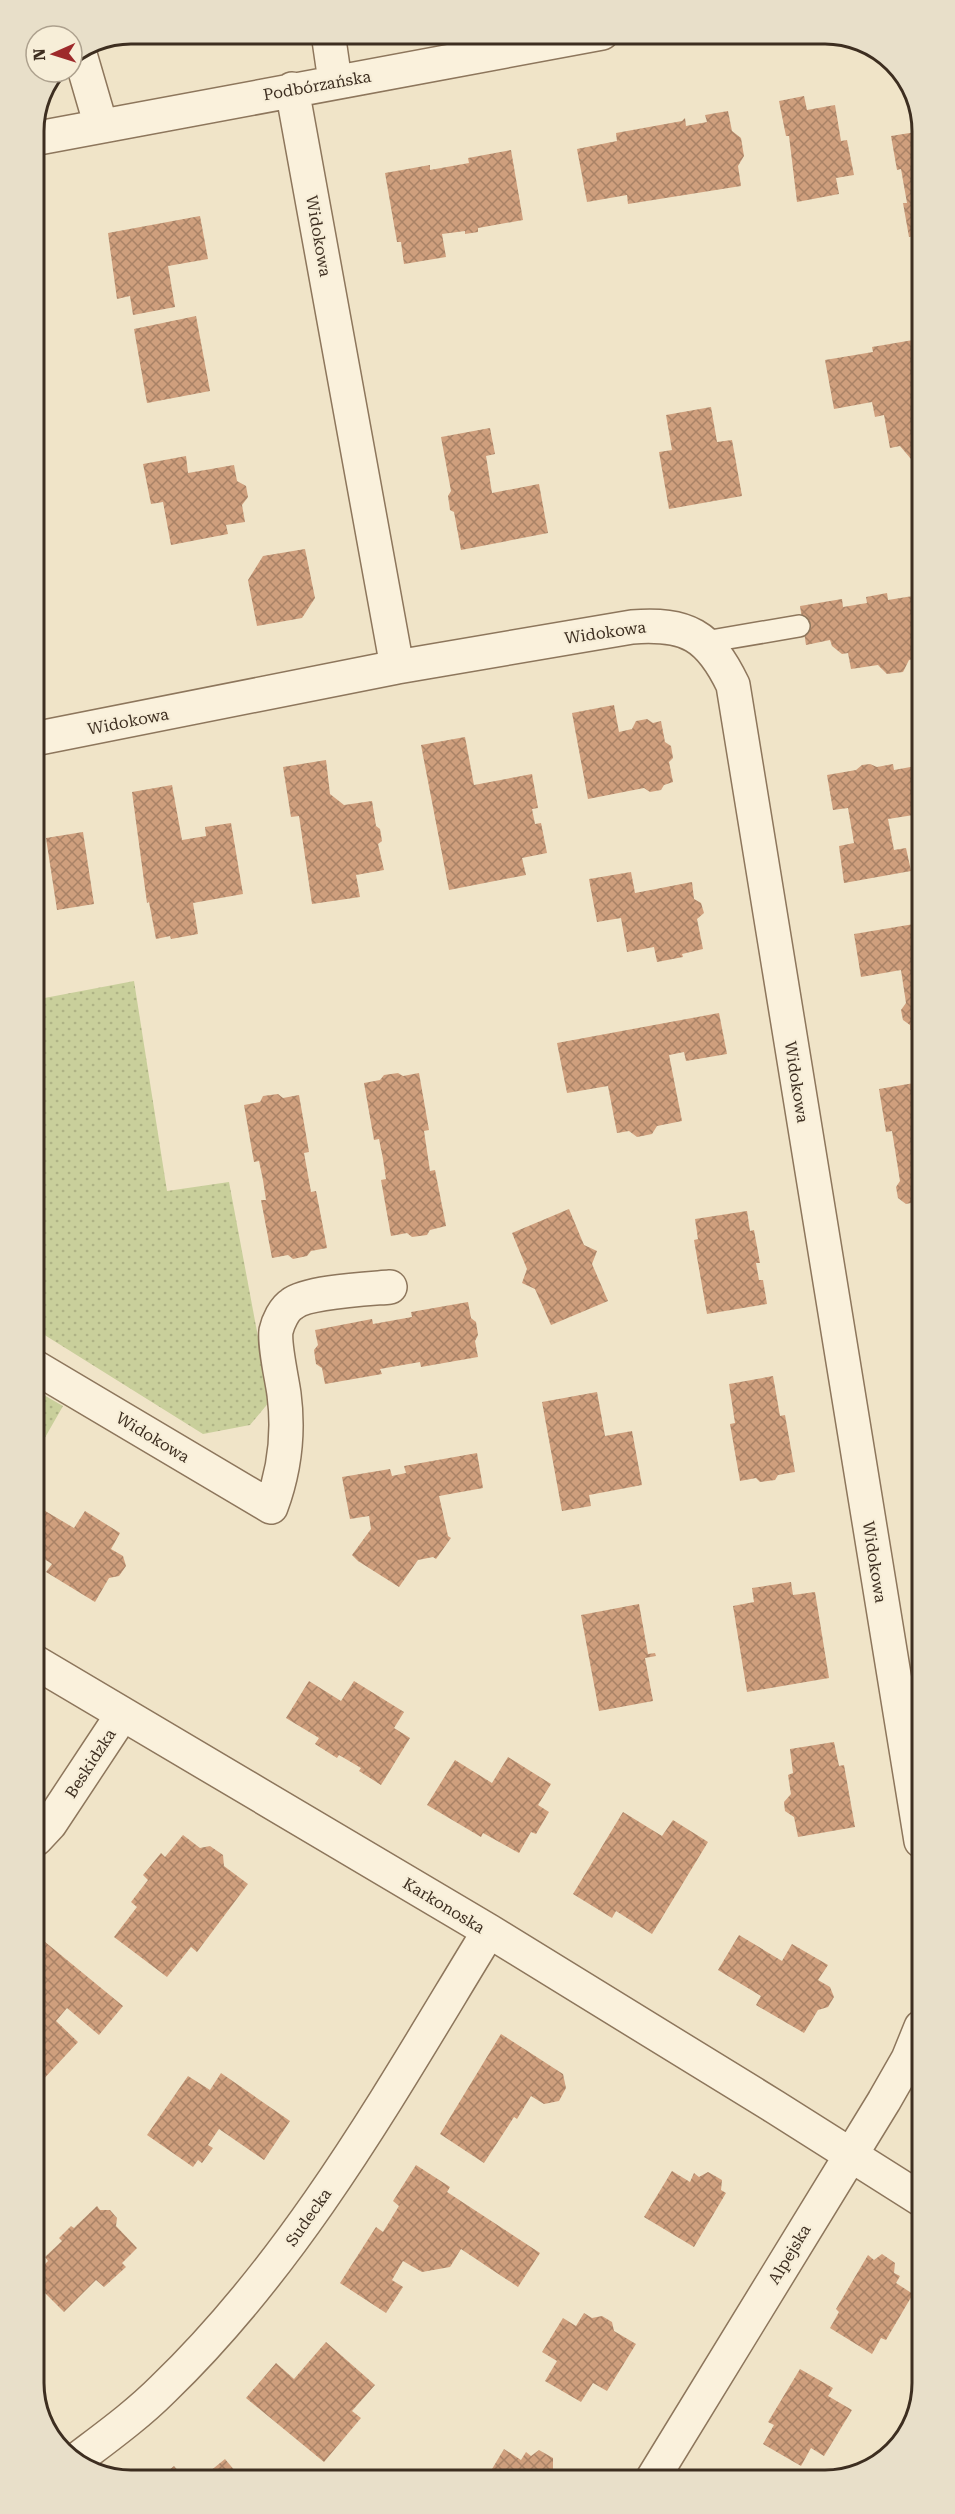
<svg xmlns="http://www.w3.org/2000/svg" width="955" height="2514" font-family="'Roboto Serif',serif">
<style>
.grass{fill:url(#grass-dots)}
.building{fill:url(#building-cross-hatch)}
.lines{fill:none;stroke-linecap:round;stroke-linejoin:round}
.lane-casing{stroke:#8d765c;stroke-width:24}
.street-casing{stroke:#8d765c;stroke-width:36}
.lane{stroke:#faf1dc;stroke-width:21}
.street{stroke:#faf1dc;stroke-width:33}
.labels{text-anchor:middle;stroke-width:4.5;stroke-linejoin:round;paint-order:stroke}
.street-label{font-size:16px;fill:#3d2e20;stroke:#f7eed8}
.rim{fill:none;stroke:#3d2e20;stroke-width:3}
</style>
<defs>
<pattern id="grass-dots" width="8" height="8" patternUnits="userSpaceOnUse" patternTransform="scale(1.5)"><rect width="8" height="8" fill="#c9cf9b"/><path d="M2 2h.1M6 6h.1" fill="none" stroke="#aeb285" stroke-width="1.8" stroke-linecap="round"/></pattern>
<pattern id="building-cross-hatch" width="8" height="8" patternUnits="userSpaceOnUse" patternTransform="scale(1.5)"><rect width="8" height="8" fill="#cf9f7d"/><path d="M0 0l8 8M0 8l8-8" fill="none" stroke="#a98266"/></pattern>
</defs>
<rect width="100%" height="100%" fill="#f0e4c8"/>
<path class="grass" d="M134 981 167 1191 229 1182 270 1401 250 1425 203 1434 35 1329 34 1000Z
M35 1390 63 1406 35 1455Z"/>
<path class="building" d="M804 96 807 110 835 105 841 141 847 140 854 175 836 178 839 194 797 202 789 136H786L779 101Z
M728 111 732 131 741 138 744 156 738 166 741 186 628 204 627 195 587 202 577 149 617 141 616 133 682 121 685 118 686 126 707 122 705 115Z
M916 132 919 145V236L909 237 903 203H907L901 169 897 170 891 136Z
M511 150 523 220 478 228V232L465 234V231L442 234 446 257 404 264 401 242H397L385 173 430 165V170L469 163 468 158Z
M200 216 208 259 168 266 175 307 133 315 130 296 117 299 108 233Z
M196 316 210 391 147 403 134 329Z
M919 339V458L911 459 900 446 890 448 884 415 875 417 872 402 834 409 825 360 873 352 872 347Z
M711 407 717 442 732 440 742 496 669 509 659 452 672 450 666 415Z
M490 428 495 454 486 456 492 493 539 484 548 533 461 550 454 512 450 510 448 496 451 491 441 437Z
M186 456 188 473 234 465 237 481 246 486 248 497 242 505 245 522 226 525 228 534 171 545 163 502 151 504 143 464Z
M305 549 315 598 302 618 257 626 248 580 263 556Z
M887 593 888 600 919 595V658L909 660 903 672 887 674 878 665 851 669 848 653 842 654 832 646 830 640 806 645 800 606 842 599 843 607 867 603 866 597Z
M614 705 619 732 632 729 636 721 647 719 653 723 661 721 665 742 671 746 673 758 669 762 673 782 664 785 661 790 650 792 644 788 588 799 572 713Z
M465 737 474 785 532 774 538 808 532 809 535 824 541 823 547 853 522 858 526 875 449 890 421 745Z
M326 760 330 794 344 805 372 801 376 826 380 829 382 841 378 844 384 870 356 875 360 897 312 904 299 816 291 817 283 767Z
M870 764 877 767 893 764 894 770 916 766 920 785V814L888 819 894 850 906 848 911 871 844 883 839 846 854 843 848 808 833 810 827 775 856 770 862 765Z
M172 785 182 840 206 836 205 827 231 823 243 894 193 903 198 934 171 939 170 936 156 939 149 902 147 903 132 792Z
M83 832 94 904 57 910 46 838Z
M631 872 635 893 692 882 694 899 701 903 704 913 697 919 703 949 682 954 683 957 657 962 654 947 627 952 621 918 597 922 589 879Z
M920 923V1028L910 1030V1025L903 1020 901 1010 906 1003 901 970 861 977 854 934Z
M719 1013 727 1054 686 1061 684 1052 669 1055 682 1121 657 1126 652 1134 637 1137 629 1131 617 1133 608 1086 567 1093 557 1043Z
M398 1073 403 1076 419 1073 429 1130 424 1131 430 1171 435 1170 446 1226 430 1230 427 1235 412 1237 407 1233 391 1236 381 1180 386 1179 383 1159 379 1139 374 1140 364 1083 380 1080 384 1075Z
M920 1082V1197L916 1202 906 1204 898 1198 896 1187 900 1181 892 1131 886 1132 879 1089Z
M278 1094 283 1098 299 1095 309 1152 304 1153 311 1192 316 1191 327 1248 311 1251 307 1256 293 1259 288 1255 272 1258 261 1200H266L263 1180 259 1161 254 1162 244 1105 260 1102 263 1096Z
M569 1209 584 1245 597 1251 592 1264 608 1301 551 1325 535 1289 522 1283 527 1269 512 1233Z
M747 1211 750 1231 754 1230 760 1263H756L759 1280H763L767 1304 707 1314 694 1240 698 1239 695 1219Z
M468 1302 471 1318 476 1322 478 1335 475 1341 478 1357 421 1367 420 1362 380 1369 382 1374 325 1384 322 1368 316 1364 314 1350 318 1345 315 1330 372 1319 373 1324 412 1317 411 1312Z
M773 1376 780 1416 785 1415 795 1472 778 1475 775 1480 760 1482 756 1478 740 1481 730 1424 735 1423 729 1384Z
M597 1392 605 1436 632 1431 642 1485 589 1495 591 1506 562 1511 542 1402Z
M477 1453 483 1488 439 1496 448 1536 451 1538 436 1559 433 1557 418 1560 399 1587 358 1561 352 1555 371 1529 369 1516 350 1519 342 1477 390 1469 392 1476 406 1473 404 1466Z
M35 1505 74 1528 85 1511 120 1533 111 1549 123 1556 126 1566 119 1576 109 1578 95 1602 46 1572 52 1564 35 1553Z
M791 1582 793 1595 815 1592 829 1678 747 1692 733 1606 754 1602 752 1588Z
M639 1604 648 1654 655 1653 656 1656 645 1658 653 1701 599 1711 581 1615Z
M309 1681 341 1701 354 1681 404 1712 394 1728 410 1738 381 1785 359 1771 361 1768 339 1755 337 1758 315 1744 319 1738 286 1718Z
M834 1742 839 1766 844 1765 855 1827 798 1837 794 1817 785 1811 784 1802 791 1794 788 1775 793 1773 790 1749Z
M508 1757 551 1784 538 1805 549 1812 536 1834 531 1832 519 1853 483 1833 481 1837 427 1805 455 1760 492 1783Z
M623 1812 662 1836 673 1820 708 1842 652 1934 616 1911 612 1918 573 1894Z
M183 1835 200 1848 210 1846 223 1855 224 1866 248 1884 197 1952 191 1947 167 1977 114 1937 137 1907 131 1902 148 1880 143 1875 161 1853 165 1857Z
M739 1935 782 1961 792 1944 828 1965 818 1980 830 1987 834 1997 828 2007 818 2010 804 2033 756 2005 761 1996 718 1970Z
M39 1937 123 2006 99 2035 67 2008 56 2021 78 2042 39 2084 36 2081V1941Z
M501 2034 563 2074 566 2088 559 2101 544 2104 531 2096 517 2119 514 2117 484 2163 440 2134Z
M221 2073 290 2121 264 2160 219 2129 208 2145 213 2148 202 2163 198 2160 193 2167 147 2135 188 2076 210 2090Z
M416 2165 450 2187 447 2192 540 2253 518 2287 461 2249 450 2267 422 2272 403 2261 392 2280 403 2287 386 2313 340 2283 376 2227 383 2232 399 2206 393 2201Z
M672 2171 690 2182 694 2173 699 2177 708 2172 722 2180 721 2190 726 2193 694 2247 644 2217Z
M97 2206 100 2210H110L117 2218 116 2226 137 2248 122 2263 126 2267 104 2287 96 2280 64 2312 36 2284V2273L48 2261 45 2257 62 2241 59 2238 71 2226 74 2228Z
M882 2254 895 2263 894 2273 900 2276 896 2283 913 2294 886 2340 881 2338 872 2354 830 2328 839 2312 836 2309 868 2255 874 2260Z
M584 2313 592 2318 602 2316 612 2322 614 2331 636 2344 607 2391 593 2383 581 2402 545 2381 557 2361 542 2352 563 2318 576 2326Z
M326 2342 375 2385 352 2411 361 2418 324 2462 246 2398 276 2363 294 2379Z
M800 2369 833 2388 828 2396 852 2410 824 2456 811 2448 801 2466 763 2444 774 2425 768 2422Z
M504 2449 521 2460 526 2452 531 2456 539 2450 553 2458V2469L559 2472 555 2479H486Z
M225 2459 241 2478 245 2475 250 2480H199Z
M174 2466 186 2480 156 2481Z"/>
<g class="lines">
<defs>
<path id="lane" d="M705 642 799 626"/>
<path id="street" d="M328 33 335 81
M80 54 101 126
M292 89 397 667
M33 139 602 33
M34 739 397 667 632 627C687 623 709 635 733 685L921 1841
M35 1367 271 1507C284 1472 289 1432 284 1394 282 1379 274 1345 276 1331 278 1322 284 1309 292 1304 307 1292 368 1289 390 1287
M35 1662 489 1931 775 2107 922 2200
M36 1839 50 1824 122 1715
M75 2461C105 2438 136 2416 163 2389 299 2258 391 2091 489 1931
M653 2478 884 2101 908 2059 921 2027"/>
</defs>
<use href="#lane" class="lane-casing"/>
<use href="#street" class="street-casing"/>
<use href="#lane" class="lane"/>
<use href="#street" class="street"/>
</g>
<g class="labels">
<g class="street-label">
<text transform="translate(317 85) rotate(-10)" y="6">Podbórzańska</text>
<text transform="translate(319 236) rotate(80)" y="6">Widokowa</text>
<text transform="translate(605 632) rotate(-8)" y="6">Widokowa</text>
<text transform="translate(128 721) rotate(-11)" y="6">Widokowa</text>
<text transform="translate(797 1082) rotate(81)" y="6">Widokowa</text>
<text transform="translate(153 1437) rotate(31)" y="6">Widokowa</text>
<text transform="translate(875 1562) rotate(81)" y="6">Widokowa</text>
<text transform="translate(90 1763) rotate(-57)" y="6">Beskidzka</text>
<text transform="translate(444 1905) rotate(31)" y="6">Karkonoska</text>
<text transform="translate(308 2217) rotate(-55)" y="6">Sudecka</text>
<text transform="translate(789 2254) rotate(-59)" y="6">Alpejska</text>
</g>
</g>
<path d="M0 0H955V2514H0ZM131 44H825A87 87 0 0 1 912 131V2383A87 87 0 0 1 825 2470H131A87 87 0 0 1 44 2383V131A87 87 0 0 1 131 44Z" fill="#e8dfc9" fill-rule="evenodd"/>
<path class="rim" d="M131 44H825A87 87 0 0 1 912 131V2383A87 87 0 0 1 825 2470H131A87 87 0 0 1 44 2383V131A87 87 0 0 1 131 44Z"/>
<g transform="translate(54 54) rotate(267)"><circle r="28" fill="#f7eed8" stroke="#ada18e" stroke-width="1.5"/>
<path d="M0-4.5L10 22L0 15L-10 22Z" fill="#9e2a2b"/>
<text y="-9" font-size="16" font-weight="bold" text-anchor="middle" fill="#3d2e20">N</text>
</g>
</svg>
